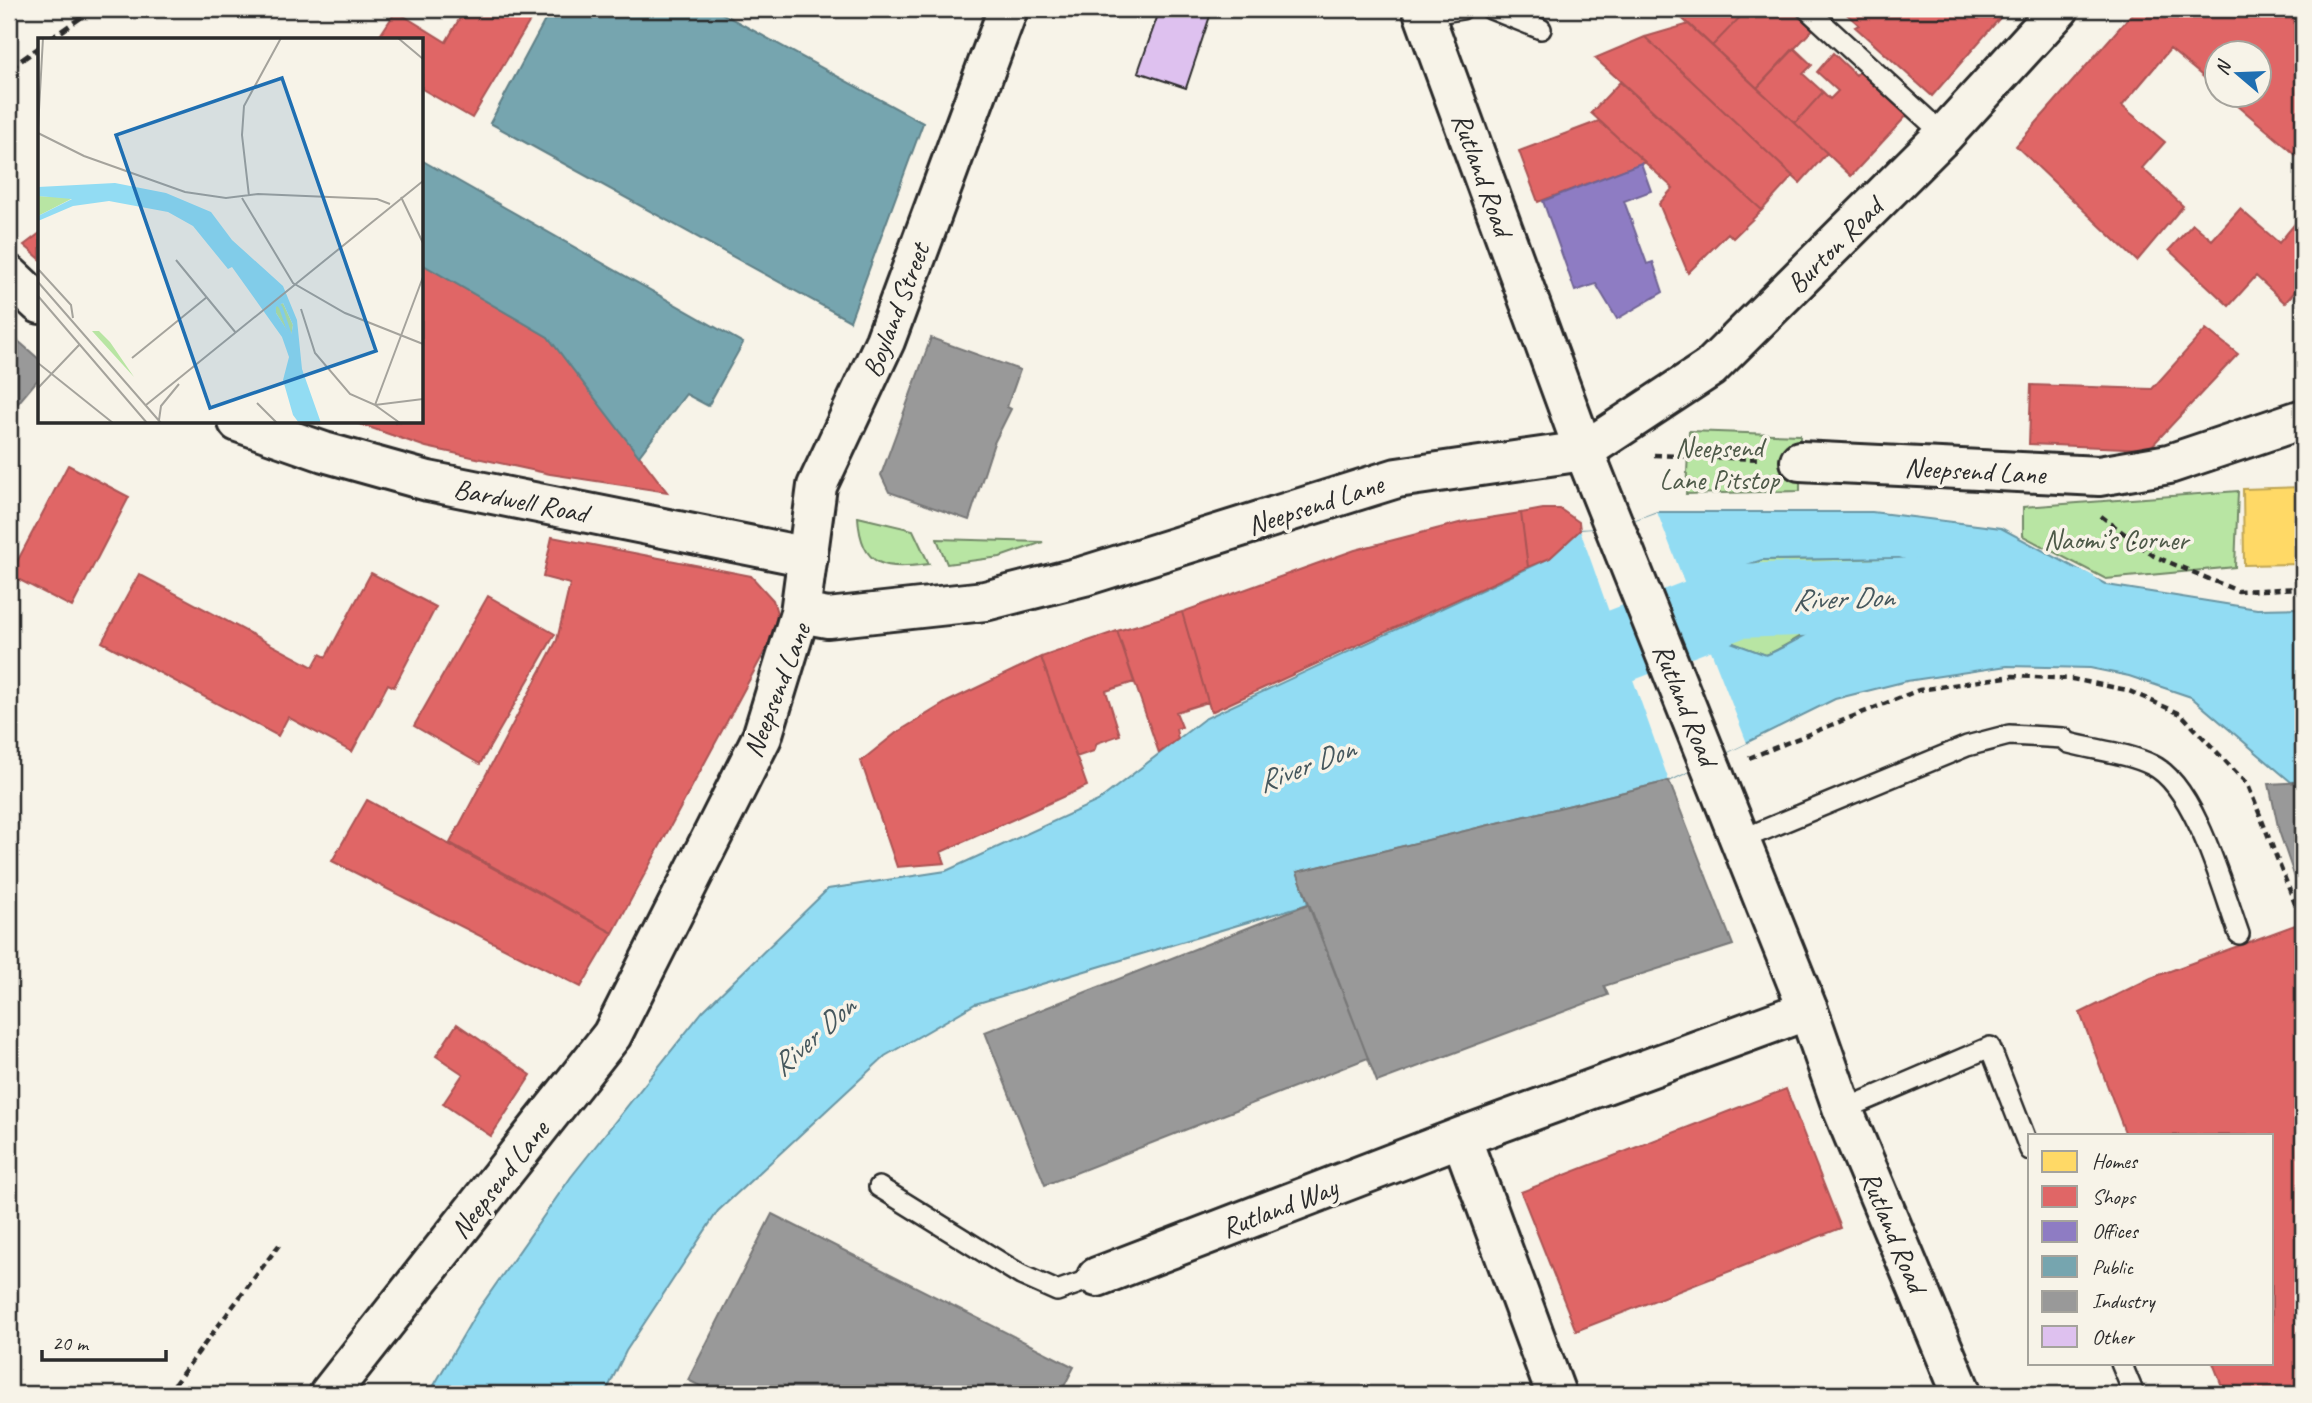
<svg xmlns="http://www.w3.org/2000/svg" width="2312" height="1403" font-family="Caveat,sans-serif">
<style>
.green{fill:#b8e5a3;stroke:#728867;stroke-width:2}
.water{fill:#92dcf3;stroke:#6995a3;stroke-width:2;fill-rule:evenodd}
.pier{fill:#f7f3e8}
.homes{fill:#ffd966;stroke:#bfa554;stroke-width:2}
.shops{fill:#e06666;stroke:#aa5454;stroke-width:2}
.offices{fill:#8e7cc3;stroke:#706495;stroke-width:2}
.public{fill:#76a5af;stroke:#608087;stroke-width:2}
.industry{fill:#999;stroke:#787878;stroke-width:2}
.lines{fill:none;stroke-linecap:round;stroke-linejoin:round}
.river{stroke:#92dcf3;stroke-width:74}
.building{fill:#dec1ef;stroke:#2b2b2b;stroke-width:2}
.lane-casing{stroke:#2b2b2b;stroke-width:24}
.street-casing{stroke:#2b2b2b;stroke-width:44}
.secondary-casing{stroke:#2b2b2b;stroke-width:44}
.path{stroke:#2b2b2b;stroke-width:4.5;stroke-dasharray:7 5;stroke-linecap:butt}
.lane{stroke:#f7f3e8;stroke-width:19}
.street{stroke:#f7f3e8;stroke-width:38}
.secondary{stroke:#f7f3e8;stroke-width:38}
.rail{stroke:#2b2b2b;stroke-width:5;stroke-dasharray:10 5;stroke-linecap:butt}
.labels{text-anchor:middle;stroke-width:7;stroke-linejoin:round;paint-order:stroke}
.street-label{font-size:28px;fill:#2b2b2b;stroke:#f7f3e8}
.park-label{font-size:28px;fill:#4e5a49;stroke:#f7f3e8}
.water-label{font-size:30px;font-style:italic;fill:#45575d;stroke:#f7f3e8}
.inset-river{fill:none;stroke:#92dcf3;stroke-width:3.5}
.inset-road{fill:none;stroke:#a5a39c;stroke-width:2}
.view{fill:#1f6fb2;fill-opacity:0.15;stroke:#1f6fb2;stroke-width:3.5}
.inset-edge{fill:none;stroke:#2b2b2b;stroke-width:3.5}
</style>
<rect width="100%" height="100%" fill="#f7f3e8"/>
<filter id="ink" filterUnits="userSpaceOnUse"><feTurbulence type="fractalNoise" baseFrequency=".0143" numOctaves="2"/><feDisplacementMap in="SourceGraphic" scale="14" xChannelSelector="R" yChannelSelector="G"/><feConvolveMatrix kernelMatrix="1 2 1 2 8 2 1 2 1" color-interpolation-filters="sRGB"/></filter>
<g filter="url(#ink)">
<path class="green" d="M1689 431 1800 435V491L1686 494Z
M2238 491 2235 567 2106 579 2023 536V507Z
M858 517 913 530 929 564C887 569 861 570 858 517Z
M937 539 1043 542 1000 557 947 564Z
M1899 558 1964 579 1982 604C1934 608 1867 606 1823 625 1803 633 1788 646 1766 655L1713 636 1710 577 1762 560Z"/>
<path class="water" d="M1657 512H1872L2001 528 2107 585 2257 609 2303 608V781L2291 782 2191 697 2129 676 2090 668 2007 666 1907 681 1835 699 1669 781 1298 872 1308 904 975 1004 885 1056 718 1211 626 1351 605 1394H429L478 1310 571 1177 703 1011 828 889 946 871 1098 801 1204 719 1550 558 1580 530 1616 528ZM1899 558 1964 579 1982 603C1940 611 1895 607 1854 616 1821 622 1796 643 1766 655L1714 636 1724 616 1709 603 1710 577 1762 560Z"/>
<path class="pier" d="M1657 512 1747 743 1669 781 1580 530 1616 527Z"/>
<path class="homes" d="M2303 487V564L2244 565 2243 489Z"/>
<path class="shops" d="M465 9H537L472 118 422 89V40H377L396 11 446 42Z
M1676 9H1748L1712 46 1674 11Z
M1748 9H1797L1816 26 1757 88 1712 46Z
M1841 9H2003L2006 11 1932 96 1855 27 1859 25Z
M2136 9H2303V161L2224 94H2260V52H2218V89L2170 49 2122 106 2165 142 2142 168 2183 206 2137 261 2016 146Z
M1689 24 1827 153 1800 183 1645 37Z
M1645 37 1793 176 1762 210 1595 58Z
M1794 48 1812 65 1803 74 1823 92 1795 123 1757 88Z
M1833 53 1856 75 1862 69 1910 112 1851 176 1795 123 1823 92 1830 99 1838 91 1817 72Z
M1620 82 1762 210 1733 238 1728 233 1688 273 1659 204 1673 188 1591 113Z
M1599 121 1645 162 1538 202 1519 151Z
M2240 209 2279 243 2303 214V282L2285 303 2256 276 2229 306 2169 250 2193 224 2212 240Z
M40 233V259L24 245Z
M422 264 548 337 667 492 550 474 426 447 354 422H422Z
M2206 329 2238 354 2149 449 2029 444 2031 385 2152 389Z
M68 465 129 497 72 607 10 575Z
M1543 509H1560L1579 522 1580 530 1550 558 1528 567 1521 513Z
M1521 513 1528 567 1211 712 1182 612 1355 550 1463 522Z
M552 537 751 576 773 600 777 613 773 636 613 933 450 843 557 640 570 584 543 577Z
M371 573 436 607 394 687 388 684 352 752 288 717 278 736 102 642 139 574 313 667 320 654 326 657Z
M488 596 555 634 480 764 414 726Z
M1182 612 1208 702 1176 712 1182 727 1176 729 1178 739 1159 753 1117 631Z
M1117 631 1134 682 1106 691 1120 735 1097 743 1094 751 1076 757 1041 657Z
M1041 657 1087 786 941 852 945 863 897 867 861 761 896 733 947 702Z
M367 800 613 933 581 987 332 861Z
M2295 925 2303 947V1394H2225L2213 1363H2272V1135H2126L2080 1013 2151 978Z
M457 1024 531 1075 491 1136 443 1104 463 1074 436 1056Z
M1786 1089 1841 1228 1576 1331 1521 1192Z"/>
<path class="offices" d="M1641 163 1651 191 1624 201 1647 264 1653 262 1663 292 1617 319 1596 284 1575 291 1543 201Z"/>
<path class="public" d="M551 9H714L923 123 850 321 490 123Z
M423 161 743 343 708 406 686 394 639 456 548 337 422 264Z"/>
<path class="industry" d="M9 333 40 360V377L9 414Z
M931 338 1020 370 1007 407 1011 409 994 443 969 520 889 492 881 475Z
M1669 781 1733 945 1604 986 1608 995 1377 1082 1297 872Z
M2303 782V901L2279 831 2269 784Z
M1308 904 1368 1058 1045 1185 985 1032Z
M772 1214 1074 1367 1060 1394H716L688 1380Z"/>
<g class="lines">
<path class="river" d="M1622 645 1737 601 2013 592 2073 607"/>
</g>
<path class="building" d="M1160 9H1189L1210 16 1186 88 1138 72Z"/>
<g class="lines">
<defs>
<path id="lane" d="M1491 9 1541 29
M1807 9 1944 135
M1424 15 1462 9
M1740 840 1967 746 2009 735 2063 738 2069 743C2095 750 2128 753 2152 765 2195 785 2223 890 2239 934
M1843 1110 1990 1047 2030 1150
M879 1187 1021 1275 1057 1291 1097 1277
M2121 1363 2134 1394"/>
<path id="street" d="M9 275 40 304
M238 422 324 452 428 481 808 557
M1800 461 2099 476 2169 464 2303 419
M800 613 828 618 985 601 1084 576 1397 478 1584 451 1710 368 1944 135 2059 9
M1461 1137 1556 1394
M1097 1277 1461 1137 1808 1010"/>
<path id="secondary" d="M1422 9 1584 451 1808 1010 1843 1110 1962 1394
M329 1394 612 1035 762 737 800 613 817 486 885 341 1008 9"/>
</defs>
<use href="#lane" class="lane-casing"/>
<use href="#street" class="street-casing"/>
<use href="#secondary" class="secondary-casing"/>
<path class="path" d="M1654 455 1761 459
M2101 516 2154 556 2238 591 2303 588
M1749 758 1919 690 2013 676 2072 679 2127 690 2181 714 2248 785 2303 924
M167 1394 279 1245"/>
<use href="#lane" class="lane"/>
<use href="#street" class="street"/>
<use href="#secondary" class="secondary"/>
<path class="rail" d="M49 40 93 9
M9 69 40 47"/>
</g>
</g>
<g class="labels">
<g class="street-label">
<text transform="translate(1483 174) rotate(70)" y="10">Rutland Road</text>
<text transform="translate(1834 245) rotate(-45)" y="10">Burton Road</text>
<text transform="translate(895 310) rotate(-69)" y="10">Boyland Street</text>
<text transform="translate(1975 470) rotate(3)" y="10">Neepsend Lane</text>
<text transform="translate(521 500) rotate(11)" y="10">Bardwell Road</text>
<text transform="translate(1315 504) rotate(-18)" y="10">Neepsend Lane</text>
<text transform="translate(776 690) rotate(-69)" y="10">Neepsend Lane</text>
<text transform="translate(1686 704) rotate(68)" y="10">Rutland Road</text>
<text transform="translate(499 1179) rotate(-52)" y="10">Neepsend Lane</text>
<text transform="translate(1279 1207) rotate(-21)" y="10">Rutland Way</text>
<text transform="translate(1894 1231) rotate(67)" y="10">Rutland Road</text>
</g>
<g class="park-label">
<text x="1719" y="457">Neepsend<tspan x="1719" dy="32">Lane Pitstop</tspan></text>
<text x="2116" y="549">Naomi’s Corner</text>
</g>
<g class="water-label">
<text transform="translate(1843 598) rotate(-2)" y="10">River Don</text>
<text transform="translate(1306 765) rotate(-21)" y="10">River Don</text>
<text transform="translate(813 1036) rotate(-42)" y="10">River Don</text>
</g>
</g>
<g transform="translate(38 38)">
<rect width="385" height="385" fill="#f7f3e8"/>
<path d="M0 158 35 160 0 178ZM245 265 255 287 253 299 238 275V268ZM54 293H61L72 304 96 339Z" fill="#b8e5a3"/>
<path d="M77 145 128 155 173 174 194 202 245 248 259 282 264 331 283 385H261L255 377 245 342 251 319 244 299 194 229 190 231 155 188 130 174 71 163 35 168 0 183V178L34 161 0 158V149ZM245 265 255 287 253 298 238 275V269Z" fill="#92dcf3" fill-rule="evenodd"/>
<path class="inset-river" d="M235 259 243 270 256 308"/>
<path class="inset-road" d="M360 0 385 21M0 90 5 0M0 95 46 118 147 154 188 160 220 156 339 161 352 166M211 158 204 97 206 68 243 0M363 159 385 205M204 160 255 245 307 275 385 306M138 222 198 295M0 231 33 267 35 280M0 244 123 385M0 258 109 385M263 271 277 315 312 356 337 367 385 361M94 320 169 259M0 325 75 385M0 350 42 306M219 365 239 385M108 367 385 143M337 367 385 239M337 367 362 385M121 382 123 368 141 346"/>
<path class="view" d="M244 40 338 313 172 370 78 97Z"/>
<rect width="385" height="385" class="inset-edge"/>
</g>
<rect width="2312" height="1403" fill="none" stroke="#f7f3e8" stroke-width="35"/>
<rect x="18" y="18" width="2277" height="1368" fill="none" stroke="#2b2b2b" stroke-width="2.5" filter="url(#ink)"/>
<rect x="2028" y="1134" width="245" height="231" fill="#f7f3e8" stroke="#a5a39c" stroke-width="2"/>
<rect x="2042" y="1151" width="35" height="21" fill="#ffd966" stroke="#a5a39c" stroke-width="2"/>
<text x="2092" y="1168" font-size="21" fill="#2b2b2b">Homes</text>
<rect x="2042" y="1186" width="35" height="21" fill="#e06666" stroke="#a5a39c" stroke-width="2"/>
<text x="2092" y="1204" font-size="21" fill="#2b2b2b">Shops</text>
<rect x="2042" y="1221" width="35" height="21" fill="#8e7cc3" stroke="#a5a39c" stroke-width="2"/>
<text x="2092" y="1238" font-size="21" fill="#2b2b2b">Offices</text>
<rect x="2042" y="1256" width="35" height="21" fill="#76a5af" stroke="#a5a39c" stroke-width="2"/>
<text x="2092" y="1274" font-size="21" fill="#2b2b2b">Public</text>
<rect x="2042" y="1291" width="35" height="21" fill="#999999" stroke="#a5a39c" stroke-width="2"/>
<text x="2092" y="1308" font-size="21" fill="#2b2b2b">Industry</text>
<rect x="2042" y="1326" width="35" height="21" fill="#dec1ef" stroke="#a5a39c" stroke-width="2"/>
<text x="2092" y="1344" font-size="21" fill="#2b2b2b">Other</text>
<g transform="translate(2238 74) rotate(289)"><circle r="33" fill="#f7f3e8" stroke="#a5a39c" stroke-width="2"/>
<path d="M0-5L12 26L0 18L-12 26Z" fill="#1f6fb2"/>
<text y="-10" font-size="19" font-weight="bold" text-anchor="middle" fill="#2b2b2b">N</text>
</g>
<path d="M42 1350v10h124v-10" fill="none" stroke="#2b2b2b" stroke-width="3.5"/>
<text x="52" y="1350" font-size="21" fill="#2b2b2b" stroke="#f7f3e8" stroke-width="5" paint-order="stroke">20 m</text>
</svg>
